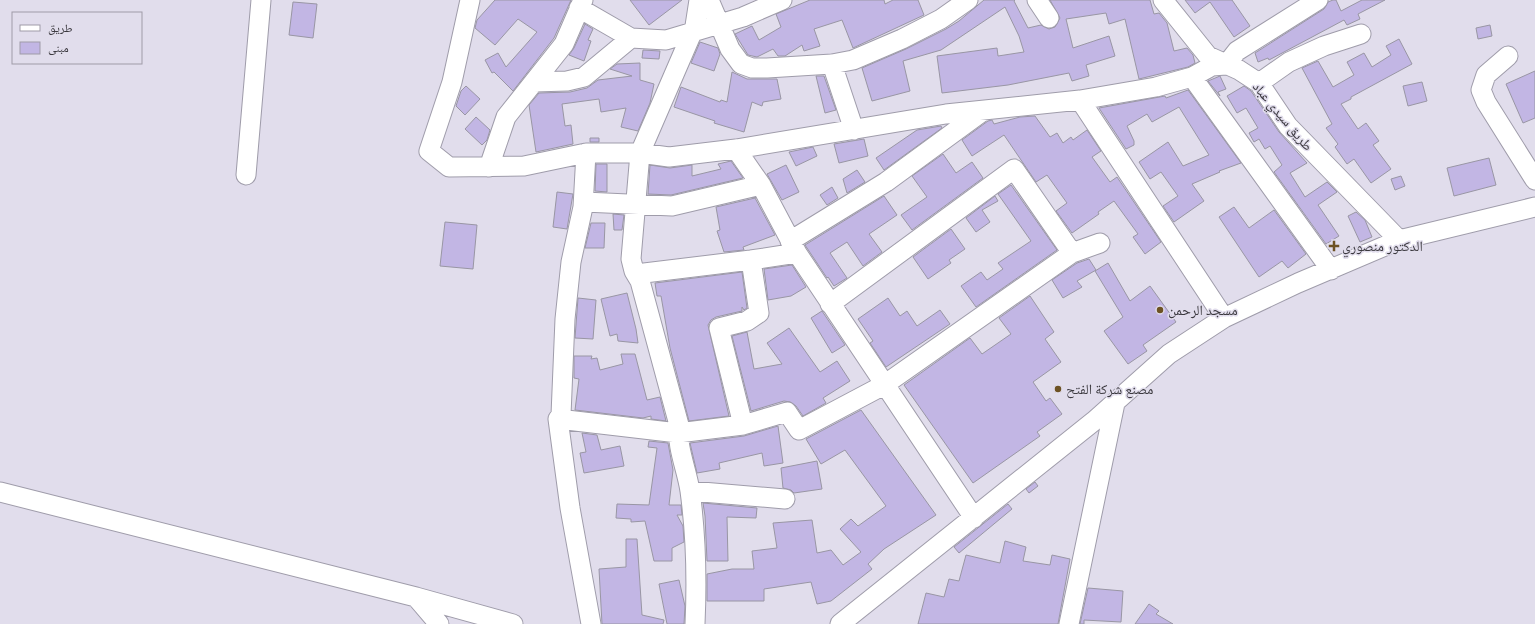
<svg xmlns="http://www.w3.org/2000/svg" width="1535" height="624" font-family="Georgia,'Noto Naskh Arabic',serif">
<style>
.building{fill:#c2b6e4;stroke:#9996a4}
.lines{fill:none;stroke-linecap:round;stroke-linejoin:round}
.minor-casing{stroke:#9f9caa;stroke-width:21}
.minor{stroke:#fff;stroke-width:19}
.poi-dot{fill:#6d5224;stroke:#e1ddec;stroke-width:1.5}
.labels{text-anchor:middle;stroke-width:3;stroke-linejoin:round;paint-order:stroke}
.street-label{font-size:14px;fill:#3b393f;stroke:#e1ddec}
.poi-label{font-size:14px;fill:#3b393f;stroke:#e1ddec;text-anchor:start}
</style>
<rect width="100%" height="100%" fill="#e1ddec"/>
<path class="building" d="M495 0H571L554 38 513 91 494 72 492 73 485 60 498 53 506 67 537 32 518 19 495 45 475 28 477 20Z
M630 0H682L649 25Z
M810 0H884L885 4 893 0H918L924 15 853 48 842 20 814 29 820 46 804 51 802 45 785 56H778L773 49 757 57 748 55 735 34 752 26 759 40 781 27 776 14Z
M984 0H1015L1014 1 1028 28 1041 25 1049 29 1055 27 1060 18 1050 0H1150L1154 14 1159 13 1167 23 1174 51 1187 48 1193 55 1195 63 1188 67 1139 79 1125 19 1109 24 1106 13 1066 19 1073 48 1109 36 1115 56 1086 65 1089 76 1072 81 1069 73 1008 85 942 93 937 56 997 48 998 56 1024 52 1019 36 1005 7 941 50 903 61 910 91 872 101 862 68 906 49 946 29 959 21Z
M1185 0H1232L1250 26 1234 37 1210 2 1195 13Z
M1333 0H1336L1341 11 1362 0H1385L1358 14 1360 19 1347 25 1344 20 1269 60 1268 58 1258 62 1255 53 1324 9 1328 2Z
M293 2 317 4 313 38 289 35Z
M585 24 593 29 588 40 591 41 584 61 569 55 574 48Z
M1490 25 1492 36 1478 39 1476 28Z
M1399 39 1412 64 1351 97V99L1341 104 1358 129 1366 123 1379 141 1373 145 1391 169 1371 183 1354 159 1347 164 1335 147 1338 144 1326 128 1332 124 1302 68 1318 61 1333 87 1354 75 1347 62 1364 53 1372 67 1391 55 1386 46Z
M700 42 718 48 720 54 714 71 691 63Z
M643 50 660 51 659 59 642 58Z
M640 63V80L654 84 650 103 638 131 621 127 626 108 601 112 599 99 562 104 565 126 571 125 573 144 536 152 529 105 539 93 570 92 587 88 598 80 632 76 610 69 617 64Z
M1535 71V118L1523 123 1506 84Z
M732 72 747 79H777L781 99 763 102 762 106 752 102 744 132 714 123 715 121 674 107 681 87 720 102 721 100 727 102Z
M816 76H824L836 110 825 113Z
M1220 76 1226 89 1218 92 1220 96 1208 81Z
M1422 82 1427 101 1408 106 1403 86Z
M466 86 480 99 465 115 456 106 461 91Z
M1244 86 1251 91 1279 132 1307 163 1290 173 1305 197 1327 182 1337 192 1318 205 1339 236 1326 244 1274 172 1282 165 1270 146 1265 149 1259 139 1254 142 1249 133 1258 128 1246 108 1237 113 1227 96Z
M1188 90 1241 163 1219 171 1220 172 1192 184 1204 201 1174 222 1163 206 1178 196 1161 172 1150 179 1139 162 1168 142 1183 166 1209 155 1179 107 1152 122 1147 114 1127 126 1134 141V145L1126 149 1099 108 1165 96 1166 98Z
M1035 116 1050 137 1057 133 1063 143 1071 137 1073 140 1087 130 1101 151 1092 157 1110 182 1117 177 1161 242 1145 254 1133 237 1138 234 1114 201 1098 212 1099 214 1072 233 1056 211 1067 203 1047 175 1036 182 1004 135 972 156 962 140 988 121 992 120 994 124 1020 117Z
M476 117 490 130 487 140 482 145 465 129Z
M941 126 942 128 884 170 876 158 917 130Z
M590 138H599V142H590Z
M864 139 868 156 839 163 834 144Z
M813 147 817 156 796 166 789 152Z
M943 154 956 173 972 162 983 178 912 230 901 215 927 197 912 176Z
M1489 158 1496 185 1454 196 1447 168Z
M731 161 743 178 671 195 648 194 650 165 670 168 692 165V176L721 169 718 164Z
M596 164H607V192L595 191Z
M786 165 799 192 782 200 767 174Z
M857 170 865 182 847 193 843 179Z
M1401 176 1405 186 1395 190 1391 179Z
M1011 185 1057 250 976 307 961 286 981 272 987 280 1003 269 998 263 1031 241 998 194Z
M832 187 838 198 827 205 820 195Z
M557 192 573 194 567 229 553 227Z
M884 196 897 215 869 234 882 252 863 266 847 242 830 253 847 278 834 286 828 277 827 278 805 245Z
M995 196 998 201 982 210 990 222 976 232 966 218Z
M755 198 775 235 743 247 744 250 724 252 717 231 720 230 716 207Z
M1234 207 1249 228 1274 210 1306 254 1288 268 1282 261 1259 277 1219 217Z
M1356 212 1365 220 1372 237 1360 242 1348 216Z
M613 214 624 215 622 230H614Z
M445 222 477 225 473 269 440 266Z
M591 223H605L604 248H585Z
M951 229 965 249 949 260 951 263 928 279 913 257Z
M1089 259 1096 270 1077 281 1082 287 1063 298 1052 280 1077 263Z
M1108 263 1130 301 1150 286 1176 322 1143 345 1147 351 1128 364 1104 331 1123 317 1095 271Z
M792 265 806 287 791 296 768 300 764 269Z
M742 272 747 308 744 310 742 307V311L716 317 711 320 708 325 729 416 689 421 670 348 661 296H657L655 283Z
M627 293 636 329 638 343 618 341 617 334 610 336 601 299Z
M1030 296 1054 332 1045 339 1061 362 1033 382 1046 401 1050 398 1062 414 1037 432 1040 436 973 483 904 385 970 338 982 354 1011 334 999 318Z
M578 298 596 300 593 339 575 338Z
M888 298 900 316 907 311 917 326 940 310 950 324 886 367 870 343 873 341 858 319Z
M822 311 845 345 832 353 811 318Z
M789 328 820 372 837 361 850 381 823 398 826 403 803 416 796 406 790 402 784 401 751 411 732 336 747 332 754 369 782 364 767 343Z
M621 354H635L647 400 660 397 666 421 651 419V416L643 418 575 410 579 379 574 378V356H592L591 359 597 358 600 370 623 364Z
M861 410 936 515 884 549 868 564 872 569 831 601 817 604 811 582 764 589V601H707V574L732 569H754L752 551 777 548 773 523 812 520 817 553 831 550 843 565 861 552 840 529 851 519 858 526 886 506 845 450 821 464 806 439Z
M778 426 783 463 764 466 762 453 719 463 720 469 697 473 690 443 744 436Z
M582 433 597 435 601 450 620 446 624 466 584 473 580 453 586 452Z
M649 441 668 443 673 470 669 505H681L682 515H677L683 526 684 542 672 548V561H654L645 521 631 522V519L616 518 617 504 649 505 657 448 648 447Z
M817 461 822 489 794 493 791 490 783 488 781 468Z
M1035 482 1038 486 1029 493 1026 489Z
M703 503 757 508 756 518 727 517 728 561H707L705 516Z
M1008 504 1012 509 959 553 954 547Z
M626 539H637L642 615 664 620 663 624H602L599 569 626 567Z
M1005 541 1026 547 1023 561 1050 565 1052 555 1070 559 1058 624H918L926 593 944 597 949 579 959 581 966 555 1000 563Z
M679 580 685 606 684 624H667L659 584Z
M1088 588 1123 591 1121 622 1084 620V624H1080Z
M1149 604 1159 611 1156 614 1173 624H1135Z"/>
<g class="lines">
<defs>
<path id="minor" d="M470 0 452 82 429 151 449 167 524 166 586 153H640L669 157 736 149 946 114 1080 100 1156 87 1192 77 1212 66 1226 65 1237 51 1318 0
M709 0 730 49 741 64 752 68H767L832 64 853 60 902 39 941 19 968 0
M1037 0 1049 18
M1163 0 1208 56 1239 70 1259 83 1288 126 1399 240
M579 8 631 38
M1508 56 1486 75 1481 90 1486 102 1535 180
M832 64 854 130
M1192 77 1331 270
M534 82 567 81 584 77 631 38 666 40 743 17 782 0
M1259 83 1289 62 1324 46 1361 34
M1080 100 1224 318
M736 149 761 185 797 253 974 518
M586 153 583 207 571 262 565 319 561 415 558 419 570 508 591 624
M489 167 506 117 564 44 583 0
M246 175 261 0
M584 202 672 206 761 185
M790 241 886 182 983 111
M636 274 751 260 797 253
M830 304 1014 169 1072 253
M558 419 678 433 743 425 787 412 799 430 884 385 1072 253 1100 243
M743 425 719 328 747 321 759 313 751 260
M690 491 785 499
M0 492 416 597
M439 624 416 597 513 624
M695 624C697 580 696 535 690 491 687 470 676 446 679 425L640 281 634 271 631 259 640 153 695 26 699 0
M840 624 1094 421 1169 354 1224 318 1298 283 1399 240 1535 207
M1069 624 1115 403"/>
</defs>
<use href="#minor" class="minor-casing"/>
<use href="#minor" class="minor"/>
</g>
<g class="poi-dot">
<path d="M1332 240h4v4h4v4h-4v4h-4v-4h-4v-4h4z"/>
<circle cx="1160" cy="310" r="4"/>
<circle cx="1058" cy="389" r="4"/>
</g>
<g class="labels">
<g class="street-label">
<text transform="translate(1283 116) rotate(50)" y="5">طريق سيدي عباد</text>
</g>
<g class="poi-label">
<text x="1342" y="251">الدكتور منصوري</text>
<text x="1168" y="315">مسجد الرحمن</text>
<text x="1066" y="394">مصنع شركة الفتح</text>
</g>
</g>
<rect x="12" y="12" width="130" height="52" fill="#e1ddec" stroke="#9f9ba7"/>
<rect x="20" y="25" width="20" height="6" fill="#ffffff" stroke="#9f9ba7"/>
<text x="48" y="32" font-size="12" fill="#3b393f">طريق</text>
<rect x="20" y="42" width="20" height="12" fill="#c2b6e4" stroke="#9f9ba7"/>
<text x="48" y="52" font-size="12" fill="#3b393f">مبنى</text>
</svg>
